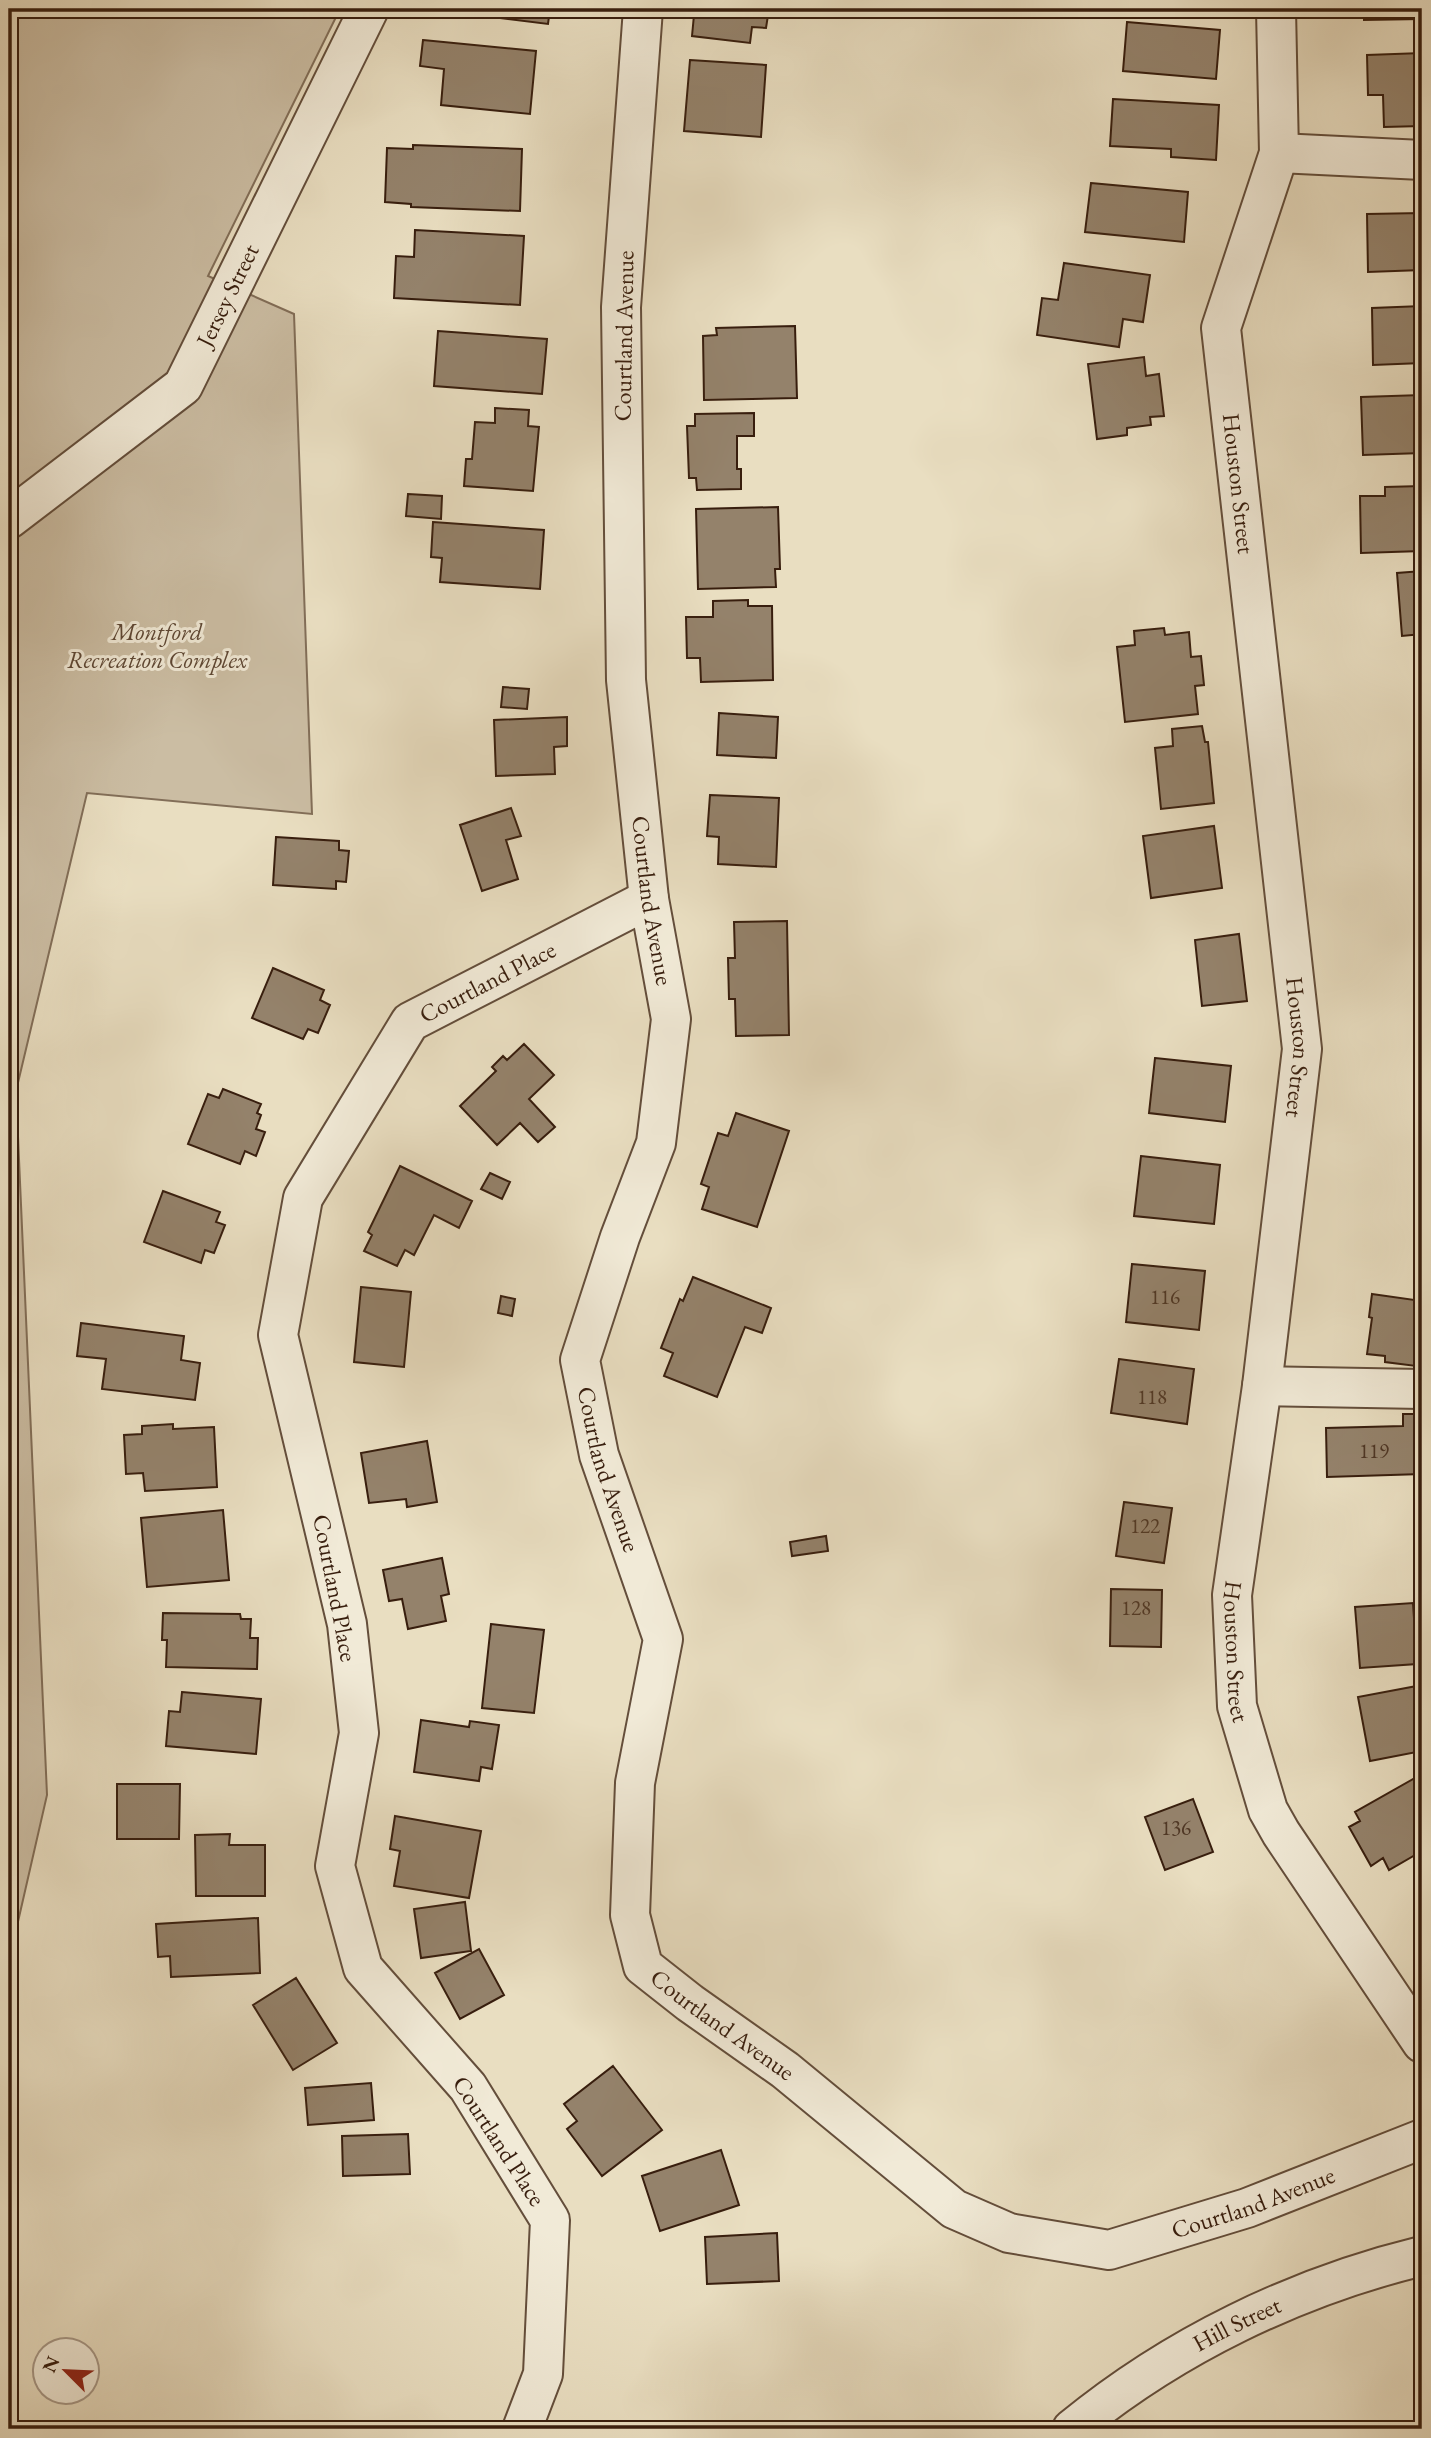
<svg xmlns="http://www.w3.org/2000/svg" width="1431" height="2438" font-family="'EB Garamond',serif">
<style>
.green{fill:#cbbda3;stroke:#826e58;stroke-width:2}
.building{fill:#94826b;stroke:#381e0e;stroke-width:2}
.lines{fill:none;stroke-linecap:round;stroke-linejoin:round}
.minor-casing{stroke:#644e3b;stroke-width:42}
.tertiary-casing{stroke:#644e3b;stroke-width:42}
.minor{stroke:#f1ead7;stroke-width:38}
.tertiary{stroke:#f1ead7;stroke-width:38}
.labels{text-anchor:middle;stroke-width:6;stroke-linejoin:round;paint-order:stroke}
.number-label{font-size:21px;fill:#4f3725}
.street-label{font-size:24px;fill:#381e0e;stroke:#f1ead7}
.park-label{font-size:24px;font-style:italic;fill:#5d4633;stroke:#f1ead7}
</style>
<rect width="100%" height="100%" fill="#e9dec1"/>
<filter id="stains"><feTurbulence type="fractalNoise" baseFrequency=".00286" numOctaves="4"/><feColorMatrix values="0 0 0 0 .2 0 0 0 0 .09 0 0 0 0 .02 0 0 0 .5 -.17"/></filter>
<radialGradient id="worn" r=".72"><stop offset=".6" stop-color="#630" stop-opacity="0"/><stop offset="1" stop-color="#630" stop-opacity=".3"/></radialGradient>
<path class="green" d="M9 9H340L208 276 294 314 312 814 87 793 16 1091 47 1795 9 1961Z"/>
<path class="building" d="M453 9H550L548 24 453 12Z
M683 9H769L766 28 752 27 750 43 692 36 694 15 683 14Z
M1364 9H1422V19L1364 20Z
M1127 22 1220 30 1216 79 1123 71Z
M423 40 536 51 530 114 441 105 444 69 420 66Z
M1422 53V126L1384 127 1383 95H1368L1367 55Z
M690 60 766 65 761 137 684 131Z
M1113 99 1219 105 1216 160 1171 157V149L1110 146Z
M413 145 522 149 520 211 411 207V204L385 202 387 148 413 149Z
M1091 183 1188 192 1184 242 1085 232Z
M1422 213V270L1368 272 1367 214Z
M415 230 524 236 520 305 394 298 396 256 414 257Z
M1064 263 1150 275 1143 322 1123 319 1119 347 1037 335 1042 298 1058 300Z
M1422 306V363L1373 365 1372 308Z
M795 326 797 398 704 400 703 336 717 335 716 328Z
M438 331 547 339 542 394 434 386Z
M1144 357 1146 376 1159 374 1164 416 1150 417 1151 425 1127 428V435L1097 439 1088 364Z
M1422 395V453L1363 455 1361 397Z
M495 408 529 410 528 426 539 427 533 491 464 486 466 459H472L475 422 495 423Z
M754 413V436H737V469H741V489L697 490 696 478H689L687 426H695V414Z
M1422 486V551L1361 553 1360 496H1385V487Z
M408 494 442 496 441 519 406 516Z
M778 507 780 569H775L776 587 698 589 696 509Z
M433 522 544 530 540 589 440 582 442 558 431 557Z
M1422 571V634L1402 636 1397 573Z
M748 600V606H772L773 680 701 682 700 658H687L686 617H713V601Z
M1164 628 1165 635 1189 632 1191 657 1201 656 1204 685 1195 686 1198 714 1125 722 1117 647 1135 645 1134 631Z
M503 687 529 689 527 709 501 707Z
M719 713 778 717 776 758 717 755Z
M567 717V746L554 747 555 774 496 776 494 720Z
M1202 726 1205 742H1208L1214 803 1161 809 1155 748 1173 746 1172 729Z
M710 795 779 798 776 867 718 864 719 837 707 836Z
M511 808 521 836 506 840 518 879 482 891 460 825Z
M1214 826 1222 888 1151 898 1143 836Z
M276 837 339 841V850L349 851 346 882 336 881V889L273 885Z
M787 921 789 1035 736 1036 735 999H729L728 958H735L734 922Z
M1239 934 1247 1001 1202 1006 1195 940Z
M273 968 324 990 320 1000 330 1005 318 1033 308 1029 303 1039 252 1018Z
M524 1044 554 1075 529 1099 555 1127 538 1142 520 1123 497 1145 460 1106 496 1071 492 1067 503 1056 507 1060Z
M1155 1058 1231 1066 1225 1122 1149 1113Z
M223 1089 261 1104 257 1113 261 1115 256 1129 265 1132 256 1156 245 1151 240 1164 188 1144 208 1094 219 1098Z
M736 1113 789 1131 757 1227 702 1209 709 1187 701 1184 718 1133 728 1136Z
M1141 1156 1220 1165 1214 1224 1134 1216Z
M400 1166 472 1201 459 1228 434 1215 414 1255 405 1250 397 1266 364 1251 372 1235 368 1232Z
M490 1173 510 1182 502 1199 481 1189Z
M163 1191 220 1212 216 1222 225 1225 214 1253 205 1250 201 1263 144 1242Z
M1132 1264 1205 1271 1199 1330 1126 1322Z
M693 1277 771 1308 762 1333 745 1327 717 1397 664 1376 673 1353 661 1348 680 1299 683 1301Z
M361 1287 411 1292 404 1367 354 1362Z
M1372 1294 1422 1301V1361H1417L1416 1366 1385 1362V1356L1367 1354 1372 1318 1369 1317Z
M501 1296 515 1299 512 1316 498 1313Z
M81 1323 184 1336 181 1360 200 1363 195 1400 102 1389 106 1359 77 1356Z
M1119 1359 1194 1369 1187 1424 1111 1413Z
M1403 1414H1422V1474L1327 1477 1326 1428 1403 1426Z
M173 1424V1429L214 1427 217 1487 145 1491 143 1473 126 1474 124 1435 142 1434V1426Z
M427 1441 437 1502 407 1507 406 1499 369 1503 361 1453Z
M1124 1502 1172 1508 1164 1563 1116 1556Z
M223 1510 229 1580 147 1587 141 1518Z
M826 1536 828 1551 792 1556 790 1542Z
M442 1558 449 1594 441 1596 446 1621 408 1629 402 1599 389 1601 383 1570Z
M1111 1589 1162 1590 1161 1647 1110 1646Z
M1413 1603 1417 1664 1360 1668 1355 1607Z
M163 1613 240 1614 241 1619H251L250 1638H258L257 1669 166 1667 167 1640H162Z
M491 1624 544 1630 534 1713 482 1708Z
M1422 1685V1751L1370 1761 1358 1697Z
M182 1692 261 1699 256 1754 166 1746 169 1711 180 1712Z
M421 1720 469 1727 470 1721 499 1725 492 1769 481 1767 479 1781 414 1772Z
M1415 1778 1422 1792V1851L1389 1870 1383 1858 1371 1866 1349 1827 1360 1821 1355 1812Z
M117 1784H180L179 1839H117Z
M1193 1799 1213 1852 1165 1870 1145 1817Z
M395 1816 481 1831 469 1898 394 1886 400 1851 390 1849Z
M230 1834 229 1845H265V1896H196L195 1835Z
M465 1902 471 1951 421 1958 414 1909Z
M258 1918 260 1973 171 1977 170 1956 158 1957 156 1924Z
M479 1949 504 1995 460 2019 435 1973Z
M296 1978 337 2043 293 2070 253 2005Z
M613 2066 662 2130 602 2176 567 2129 577 2121 564 2104Z
M371 2083 374 2120 308 2125 305 2088Z
M408 2134 410 2174 343 2176 342 2136Z
M721 2150 739 2205 660 2231 642 2176Z
M777 2233 779 2281 707 2284 705 2237Z"/>
<g class="lines">
<defs>
<g id="minor">
<path id="s1" d="M643 9 621 307 626 680 649 899 671 1019 656 1143 620 1237 580 1360 599 1455 663 1639 635 1783 630 1915 643 1966 690 2003 785 2070 954 2209 1009 2233 1109 2250 1247 2208 1422 2139"/>
<path id="s2" d="M1276 9 1279 153 1221 328 1302 1049 1262 1386 1232 1595 1237 1706 1268 1810 1281 1833 1422 2043"/>
<path d="M1279 153 1422 160"/>
<path id="s3" d="M9 519 183 386 369 9"/>
<path d="M1262 1386 1422 1389"/>
<path id="s4" d="M522 2429 543 2374 550 2220 468 2087 363 1968 335 1866 359 1733 347 1624 278 1335 303 1198 410 1022 649 899"/>
</g>
<g id="tertiary">
<path id="s5" d="M1072 2429C1173 2346 1295 2287 1422 2256"/>
</g>
</defs>
<use href="#minor" class="minor-casing"/>
<use href="#tertiary" class="tertiary-casing"/>
<use href="#minor" class="minor"/>
<use href="#tertiary" class="tertiary"/>
</g>
<g class="labels">
<g class="number-label">
<text x="1165" y="1304">116</text>
<text x="1152" y="1404">118</text>
<text x="1374" y="1458">119</text>
<text x="1145" y="1533">122</text>
<text x="1136" y="1615">128</text>
<text x="1176" y="1835">136</text>
</g>
<g class="street-label">
<text dy="8" stroke="none"><textPath href="#s3" startOffset="320">Jersey Street</textPath></text>
<text transform="translate(624 336) rotate(-89)" y="8">Courtland Avenue</text>
<text dy="8" stroke="none"><textPath href="#s2" startOffset="485">Houston Street</textPath></text>
<text dy="8" stroke="none"><textPath href="#s1" startOffset="894">Courtland Avenue</textPath></text>
<text dy="8" stroke="none"><textPath href="#s4" startOffset="1608">Courtland Place</textPath></text>
<text dy="8" stroke="none"><textPath href="#s2" startOffset="1052">Houston Street</textPath></text>
<text dy="8" stroke="none"><textPath href="#s1" startOffset="1482">Courtland Avenue</textPath></text>
<text transform="translate(335 1588) rotate(79)" y="8">Courtland Place</text>
<text dy="8" stroke="none"><textPath href="#s2" startOffset="1661">Houston Street</textPath></text>
<text dy="8" stroke="none"><textPath href="#s1" startOffset="2091">Courtland Avenue</textPath></text>
<text transform="translate(499 2141) rotate(57)" y="8">Courtland Place</text>
<text dy="8" stroke="none"><textPath href="#s1" startOffset="2700">Courtland Avenue</textPath></text>
<text dy="8" stroke="none"><textPath href="#s5" startOffset="196">Hill Street</textPath></text>
</g>
<g class="park-label">
<text x="157" y="640">Montford<tspan x="157" dy="28">Recreation Complex</tspan></text>
</g>
</g>
<rect width="1431" height="2438" fill="none" stroke="#e9dec1" stroke-width="35"/>
<rect x="10" y="10" width="1410" height="2417" fill="none" stroke="#381e0e" stroke-width="3.5"/>
<rect x="18" y="18" width="1396" height="2403" fill="none" stroke="#381e0e" stroke-width="2"/>
<g transform="translate(66 2371) rotate(294)"><circle r="33" fill="#f1ead7" stroke="#a79887" stroke-width="2"/>
<path d="M0-5L12 26L0 18L-12 26Z" fill="#8f2418"/>
<text y="-10" font-size="19" font-weight="bold" text-anchor="middle" fill="#381e0e">N</text>
</g>
<rect width="100%" height="100%" filter="url(#stains)"/>
<rect width="100%" height="100%" fill="url(#worn)"/>
</svg>
